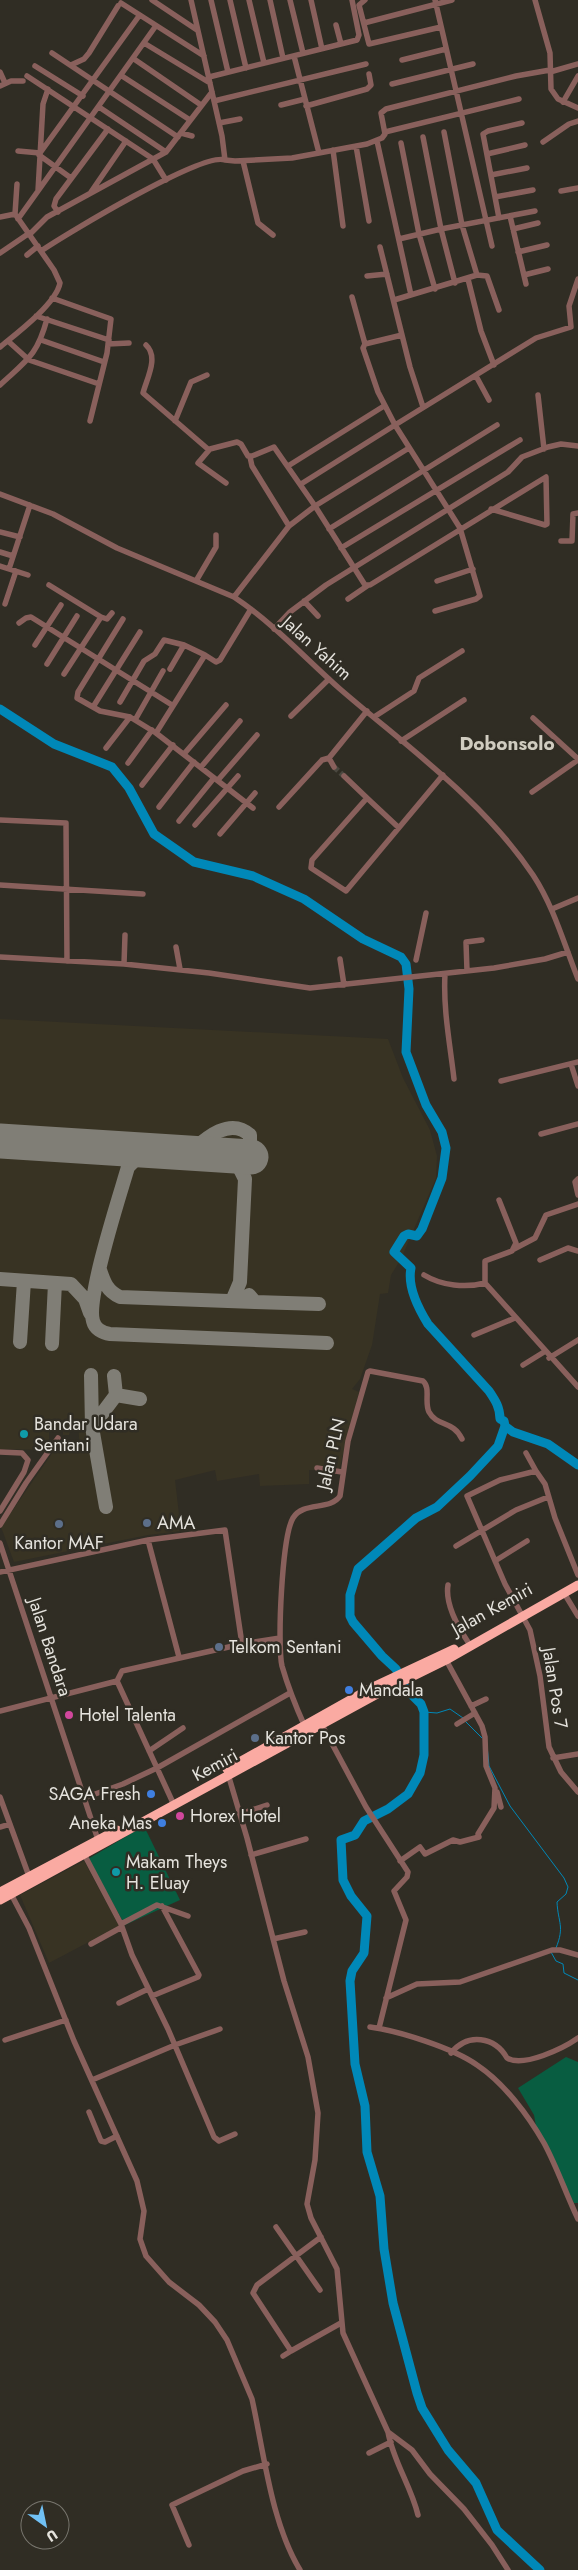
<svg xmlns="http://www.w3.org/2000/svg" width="578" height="2570" font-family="Jost,sans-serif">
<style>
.built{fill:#383323}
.green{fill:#085d41}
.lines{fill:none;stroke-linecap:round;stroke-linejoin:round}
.stream{stroke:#0088b8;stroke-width:1}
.river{stroke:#0088b8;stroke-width:9}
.taxiway{stroke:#807e76;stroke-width:14}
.runway{stroke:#807e76;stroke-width:35}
.minor-tunnel{stroke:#4b4840;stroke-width:5.5;stroke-dasharray:5.5 3;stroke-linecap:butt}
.minor{stroke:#89605c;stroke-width:5.5}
.highway{stroke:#faaaa2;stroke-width:9}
.culture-dot{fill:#0f9aa8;stroke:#302d24;stroke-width:2}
.service-dot{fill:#5c6f8a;stroke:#302d24;stroke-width:2}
.shop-dot{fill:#3f7fe0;stroke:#302d24;stroke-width:2}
.hotel-dot{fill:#d1479c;stroke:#302d24;stroke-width:2}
.labels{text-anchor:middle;stroke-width:5;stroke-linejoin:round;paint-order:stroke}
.street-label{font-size:18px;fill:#e5e3dd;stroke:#302d24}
.poi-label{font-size:18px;fill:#e5e3dd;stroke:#302d24;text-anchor:start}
.neighbourhood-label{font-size:19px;font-weight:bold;fill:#d0ccc0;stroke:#302d24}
</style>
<rect width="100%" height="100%" fill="#302d24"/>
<path class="built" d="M0 1019 388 1039 403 1078 430 1130 437 1156 436 1178 401 1259 391 1275 388 1293 380 1294 372 1345 360 1379 352 1389 359 1392 339 1470H309V1484L260 1486 259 1474 217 1481 215 1470 175 1480 181 1531 148 1535 14 1562 1 1527 53 1452 80 1448 78 1426 70 1431 69 1435H63V1431L53 1425 49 1426V1443L46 1450 0 1449Z
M84 1861 119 1926 49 1963 20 1895Z"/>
<path class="green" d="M144 1826 180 1900 125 1925 88 1859Z
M566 2057 578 2062V2203H574L536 2126 534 2115 518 2088Z"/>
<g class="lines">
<path class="stream" d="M424 1712 437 1713 450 1709 463 1718
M465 1721 482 1738
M487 1745 489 1766 510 1806 564 1878 568 1887 566 1894 557 1902C558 1923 565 1926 556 1948
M551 1952 556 1961 563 1964 564 1973 578 1980"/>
<path class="river" d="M0 709 54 744 112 767 129 788 154 834 194 862 253 876 304 899 363 939 401 957 406 964 409 989 406 1052 426 1105 442 1132 446 1148 442 1178 422 1229 417 1236 408 1234 404 1236 394 1252 411 1268C407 1287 418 1308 428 1324L489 1391C495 1400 500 1407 500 1419L504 1421 505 1426 498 1446 470 1476 437 1507 416 1518 358 1569 350 1595V1616L353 1622 382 1656 396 1669 405 1688 421 1704 424 1712V1755L420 1773 408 1794 388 1809 364 1821 355 1835 341 1840 343 1880 351 1896 367 1916 364 1953 352 1971 350 1981 355 2064 365 2106 367 2152 380 2196 384 2249 393 2303 417 2393 422 2408 448 2450 476 2483 497 2530 540 2570
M505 1426 513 1432 548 1444 578 1465"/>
<path class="taxiway" d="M116 1148 126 1156 128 1167
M154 1150 140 1155 128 1167C120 1195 86 1298 93 1321 95 1329 102 1333 110 1334L327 1343
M189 1153C204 1140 229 1116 250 1135V1156
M222 1155 239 1167 245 1179 240 1282 232 1301
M100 1270C104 1282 107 1291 120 1297L255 1302
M0 1279 71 1284 85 1299 90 1313
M249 1295 255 1302 319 1304
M20 1342 24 1281
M52 1344 55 1283
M91 1375 92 1427 106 1507
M114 1376 116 1395 140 1399
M92 1427 116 1395"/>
<path class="runway" d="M0 1141 251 1157"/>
<path class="minor-tunnel" d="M334 767 344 776"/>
<path class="minor" d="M152 0 197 30
M211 0 228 72
M230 0 246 68
M249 0 264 63
M270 0 283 58
M290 0 303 53
M311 0 322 49
M365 0 359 5 369 44 441 27
M435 0 492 246
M535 0 550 53 551 89 558 99 578 108
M121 3 204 56
M364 23 452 0
M336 25 341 44
M144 43 210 83
M52 53 178 137
M134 59 201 105
M402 60 446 49
M71 65 84 59 89 53 118 6
M35 66 83 96
M0 72 5 83
M550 72 578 64
M27 76 153 159 166 180
M122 76 190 120
M209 77 357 40 359 35 352 0
M392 84 473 64
M0 86 11 81H23
M214 101 366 64
M563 102 578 76
M281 105 305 99
M306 106 367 89 371 85 369 74
M99 107 166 152
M219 123 240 119
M385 132 519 99
M181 133 192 136
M423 137 441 229 455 283
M377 141 411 295
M543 142 569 124 578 121
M401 143 419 234 435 289
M356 146 369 221
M333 150 343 226
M18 151 40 153 139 16
M319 153 367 144 382 138 385 134 381 113 386 109 516 76 550 70
M487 154 525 145
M39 155 71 178
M225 160 235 161 292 158 319 153 294 56
M243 161 258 223 273 235
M491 175 527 168
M38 191 155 27
M561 191 578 188
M91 192 126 141
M495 197 533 190
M58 212 54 206 56 199 108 129
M510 216 526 284
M0 217 15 214
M499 218 483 134 488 131 522 123
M18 219 38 191 43 104 48 89
M513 229 538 223
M29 235 47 217 166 152 212 92
M399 239 441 229 535 211
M380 247 410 367 423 407
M41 251C66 234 204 151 225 160L222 136 191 0
M518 252 547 245
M0 253 28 234
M27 255 38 246
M477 275 487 276 499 310
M524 275 548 269
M367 276 387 274
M468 279 481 331 494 365
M352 297 365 344
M52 298 111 319 107 353 90 421
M394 300 477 275 462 225 444 132
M36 316 109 340
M402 335 365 344 363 348 378 392 395 425 536 338 571 327 569 306 578 279
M41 340 104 362
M8 341 29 360 99 384
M108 344 129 343
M146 345C159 357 147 378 143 393L209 450
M0 347C16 334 56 304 60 283L54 270 15 214 17 184
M476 376 489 400
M0 385C27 360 37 356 47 319
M538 395 544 449
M175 421 191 382 207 375
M409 448 315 506 365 585H370L546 477 547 524 545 525 491 509
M250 457 252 466 289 526
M288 466 384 406
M226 483 198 463 210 449 237 442 241 444 248 456H252L274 447 315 506 289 526 234 597
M301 484 395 425 460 528 480 596 476 599 435 611
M0 494 53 514 117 548 234 597C273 623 305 658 340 689 407 747 483 800 533 875 554 907 564 944 578 979
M329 529 497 425
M0 532 20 537
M561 541H572L573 514 578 513
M341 548 520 440
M0 552 13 556
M0 566 28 575
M9 569 30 505
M196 581 216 547V535
M437 581 473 569
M49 585 101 617 107 619 112 613
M348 599 367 586
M304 601 318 616
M5 604 16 571
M251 609 220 660 216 662 205 655 156 733 253 808
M123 619 78 692 77 698 100 711 130 717 156 733
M19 623 26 618 31 617 172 705
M274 629 290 612 326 585 508 472 522 457 548 447 561 444 578 446
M35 645 61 605
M47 664 77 616
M170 669 184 645
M64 674 101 617
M120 702 144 661 155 654 164 640 184 645 205 655
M93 707 140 632
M291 716 329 679
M374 717 414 691 419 678 462 651
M533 718 578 759
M135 720 163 671
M401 741 464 700
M106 748 130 717
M184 754 226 705
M128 763 152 730
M201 767 240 721
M334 767 329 758 367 711
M344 776 367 798
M218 780 257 735
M142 785 173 745
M532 792 578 760
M159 807 194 762
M279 807 322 760 329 758
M0 820 66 823 67 961
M179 821 214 778
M195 825 238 776
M398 827 367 798 312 860 311 868 346 891 443 775
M220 834 255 793
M0 885 143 894
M552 909 578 898
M176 947 180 969
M0 957 124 964 209 973 310 988 494 968 545 959 568 952
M340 959 344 985
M416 960 426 913
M124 964 125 935
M467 971 466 942 482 940
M445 974C443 1009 450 1044 454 1079
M571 1064 578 1086
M501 1081 578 1062
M541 1134 578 1124
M578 1179 575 1182 578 1195
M514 1249 535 1238 546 1215 578 1204
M540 1260 568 1248 578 1251
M424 1275C442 1286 466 1288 485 1283L578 1387
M485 1283V1261L512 1251 516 1243 499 1200
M474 1335 515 1318
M549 1358 578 1340
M523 1365 544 1352
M0 1452 22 1453 28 1460 24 1472 0 1511
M526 1453 536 1471
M317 1468 342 1472
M0 1525 26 1483 58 1438
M148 1540 179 1657
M0 1543 99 1843
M456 1546 516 1510 548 1497
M495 1561 527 1541
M0 1572 148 1540 225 1530 242 1644
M578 1575 555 1518 545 1484 536 1471 500 1480 467 1496 505 1584 530 1630 540 1676 549 1747 561 1772 578 1792
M448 1585C445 1603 458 1627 468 1642
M564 1593 578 1616
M471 1706 486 1699
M0 1711 117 1681
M457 1724 475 1713
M322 1725 366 1807 408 1872 407 1877 394 1891 406 1920 379 2028
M305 1727C296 1707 288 1687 282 1666 277 1645 282 1536 293 1518 303 1501 330 1511 340 1496L348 1441 368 1372 370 1371 423 1381C431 1388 424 1402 429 1412 437 1427 453 1420 462 1439
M149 1751 183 1728
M553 1758 578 1754
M228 1774 247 1838 284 1981 308 2057 318 2113 315 2160 307 2204 311 2218 337 2269 343 2333 388 2432 412 2450 430 2474 464 2509 492 2545 508 2570
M497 1792 501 1807
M0 1797 30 1879
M84 1798 123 1784 157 1768 290 1693
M174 1805 117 1681 122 1671 242 1644 280 1638
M240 1814 267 1805
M0 1827 10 1824
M84 1854 121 1924 132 1955 168 2029 214 2137 219 2141 235 2134
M251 1855 306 1839
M400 1861 420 1847 425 1854 453 1840 460 1842 479 1837 478 1834 494 1808 495 1788 486 1766 485 1737 482 1726 445 1658
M11 1894 29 1928 74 2041 137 2181 144 2211 140 2239 146 2256 169 2282 199 2305 215 2322 227 2340 252 2399C264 2453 271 2522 300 2570
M121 1924 157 1905 188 1916
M273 1939 305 1932
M91 1944 122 1927
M152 1996 198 1977 199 1975 162 1906
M386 1998 417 1984 460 1982 552 1950H560L578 1955
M119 2003 148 1989
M370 2027C399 2031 453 2048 477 2065 504 2083 528 2115 544 2143 557 2167 566 2194 578 2219
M5 2040 66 2020
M451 2053C468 2032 495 2037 507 2058 523 2068 564 2048 578 2038
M92 2080 175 2045 220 2029
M89 2112 101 2141 105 2142 117 2136
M276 2227 320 2290
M321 2237 257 2285 253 2293 291 2351 341 2323
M283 2356 291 2351
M388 2432C393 2461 411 2486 418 2515
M369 2453 391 2442
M189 2545 172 2505 243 2471 267 2464"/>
<path class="highway" d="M227 1769 375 1686 454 1649
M0 1892 117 1830
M0 1900 379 1693 446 1660 578 1585"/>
</g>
<g class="culture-dot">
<circle cx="24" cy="1434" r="5"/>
<circle cx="116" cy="1872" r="5"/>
</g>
<g class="service-dot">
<circle cx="147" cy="1523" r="5"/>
<circle cx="59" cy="1524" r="5"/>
<circle cx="219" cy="1647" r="5"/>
<circle cx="255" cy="1738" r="5"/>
</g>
<g class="shop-dot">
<circle cx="349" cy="1690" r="5"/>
<circle cx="151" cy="1794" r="5"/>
<circle cx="162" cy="1823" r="5"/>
</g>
<g class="hotel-dot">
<circle cx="69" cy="1715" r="5"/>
<circle cx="180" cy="1816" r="5"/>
</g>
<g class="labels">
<g class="street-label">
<text transform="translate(317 648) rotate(42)" y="6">Jalan Yahim</text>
<text transform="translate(331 1454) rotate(-77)" y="6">Jalan PLN</text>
<text transform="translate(492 1609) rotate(-29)" y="6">Jalan Kemiri</text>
<text transform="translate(50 1647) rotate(72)" y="6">Jalan Bandara</text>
<text transform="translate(555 1688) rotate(81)" y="6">Jalan Pos 7</text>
<text transform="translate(215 1765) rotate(-28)" y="6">Kemiri</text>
</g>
<g class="poi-label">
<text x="34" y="1430">Bandar Udara<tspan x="34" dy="21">Sentani</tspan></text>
<text x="157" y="1529">AMA</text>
<text x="59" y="1549" text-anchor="middle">Kantor MAF</text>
<text x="229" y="1653">Telkom Sentani</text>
<text x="359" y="1696">Mandala</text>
<text x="79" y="1721">Hotel Talenta</text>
<text x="265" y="1744">Kantor Pos</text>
<text x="141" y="1800" text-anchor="end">SAGA Fresh</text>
<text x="190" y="1822">Horex Hotel</text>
<text x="152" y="1829" text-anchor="end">Aneka Mas</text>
<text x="126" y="1868">Makam Theys<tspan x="126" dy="21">H. Eluay</tspan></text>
</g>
<g class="neighbourhood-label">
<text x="507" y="750">Dobonsolo</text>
</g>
</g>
<g transform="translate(45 2525) rotate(147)"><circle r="24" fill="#302d24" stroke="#78766e"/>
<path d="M0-4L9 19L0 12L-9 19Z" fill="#71c1f5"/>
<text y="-8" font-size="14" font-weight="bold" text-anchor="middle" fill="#e5e3dd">U</text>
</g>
</svg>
